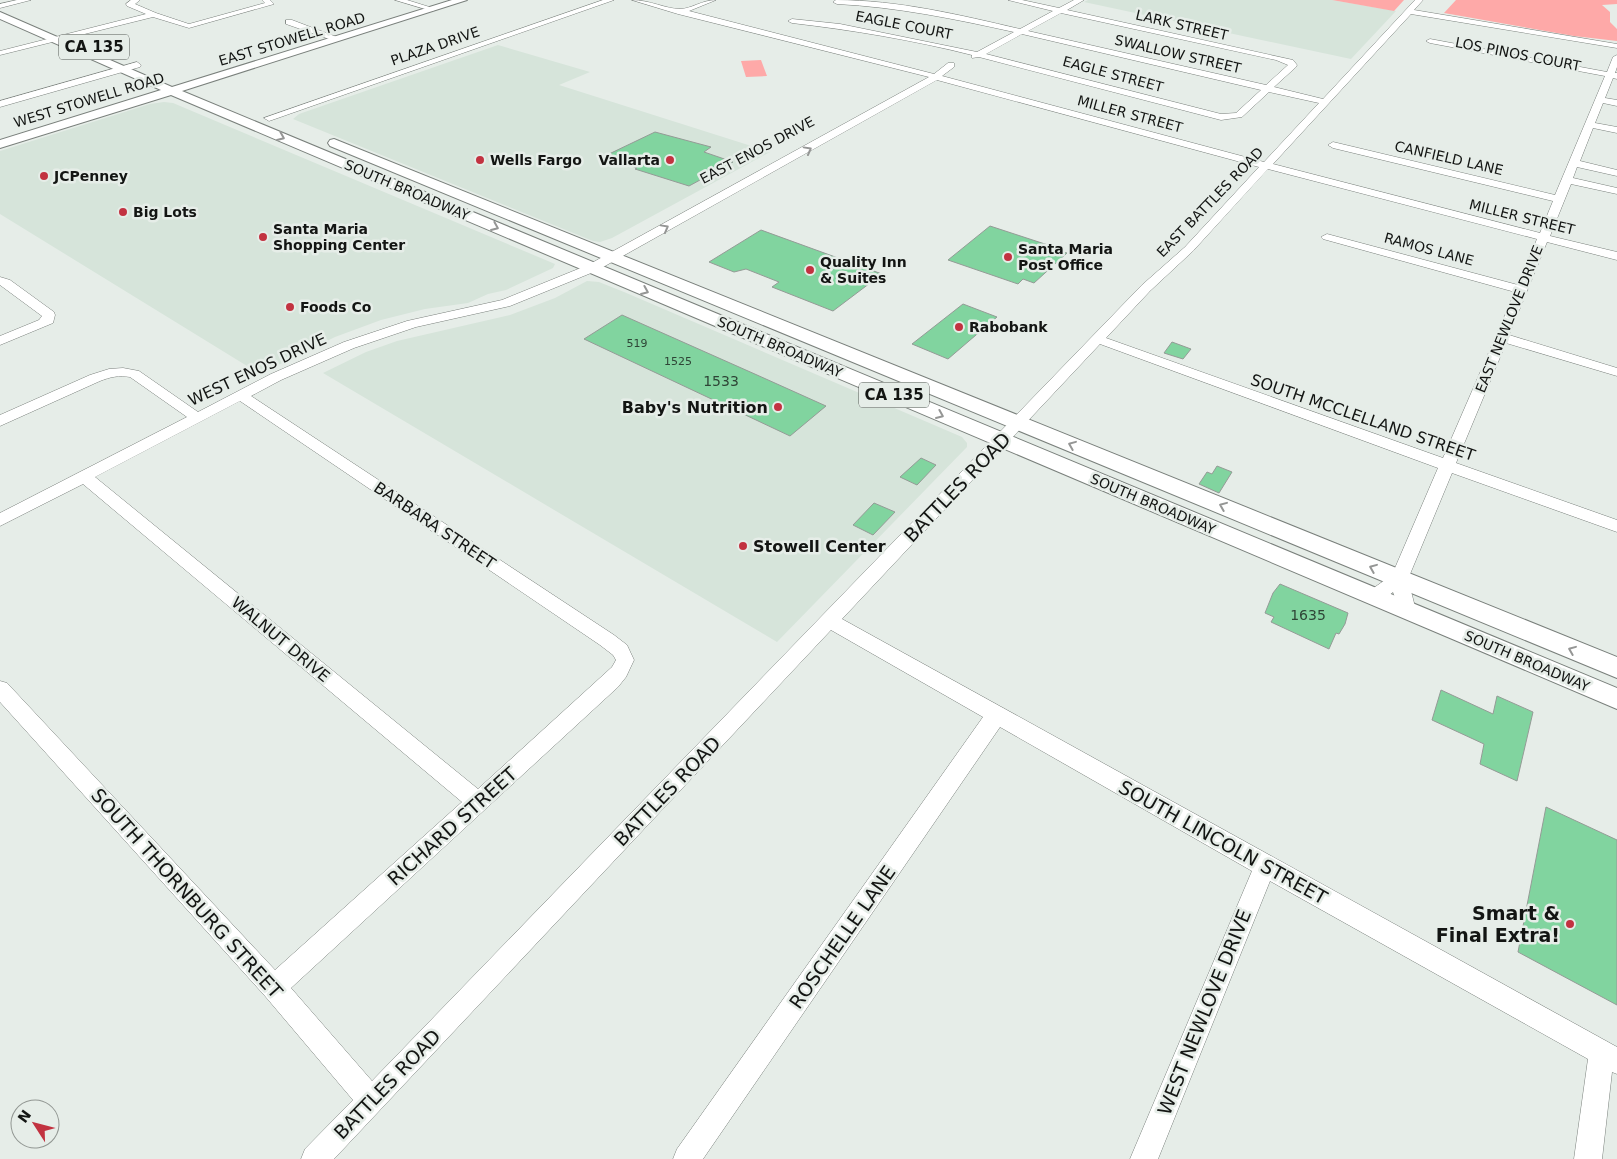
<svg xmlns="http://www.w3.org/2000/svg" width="1617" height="1159" font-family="'DejaVu Sans',sans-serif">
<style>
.built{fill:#d6e4da}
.green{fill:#fea9a8}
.building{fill:#81d49f;stroke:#949b96}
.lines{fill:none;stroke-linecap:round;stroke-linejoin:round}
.minor-casing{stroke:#7a807c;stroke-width:1}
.major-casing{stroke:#7a807c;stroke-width:2}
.minor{fill:#fff;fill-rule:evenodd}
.major{fill:#fff;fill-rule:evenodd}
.oneway{stroke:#959695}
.poi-dot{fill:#c23240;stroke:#e6ede8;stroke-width:2}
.labels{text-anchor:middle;stroke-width:5;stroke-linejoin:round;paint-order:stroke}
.far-number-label{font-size:11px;fill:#2e4536}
.far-street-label{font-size:14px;fill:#131513;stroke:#e6ede8}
.far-poi-label{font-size:14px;font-weight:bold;fill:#131513;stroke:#e6ede8;text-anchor:start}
.number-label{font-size:14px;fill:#2e4536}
.shield{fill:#e6ede8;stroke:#525653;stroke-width:1}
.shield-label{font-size:15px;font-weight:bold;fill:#131513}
.street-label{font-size:16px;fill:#131513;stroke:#e6ede8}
.poi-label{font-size:16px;font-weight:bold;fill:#131513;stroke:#e6ede8;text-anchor:end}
.near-street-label{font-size:19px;fill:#131513;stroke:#e6ede8}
.near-poi-label{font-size:19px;font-weight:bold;fill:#131513;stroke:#e6ede8;text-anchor:end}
</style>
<rect width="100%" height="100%" fill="#e6ede8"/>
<path class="built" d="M1088 0H1332L1396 11 1351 59 1084 2Z
M498 45 590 72 559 85 770 152 612 238 600 242 593 241 293 119 299 114Z
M164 102 173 103 555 264 553 268 506 290 488 294 468 303 425 309 381 320 335 337 260 374 0 214V151L150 104Z
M587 281 599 282 624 292 962 437 967 443V447L777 642 323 373 366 352 397 341 510 315 555 298Z"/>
<path class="green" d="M1332 0H1404L1394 11Z
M1456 0H1617V4L1602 5 1610 12V22L1617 29V41L1574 36 1444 13Z
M761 60 767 76 746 77 741 61Z"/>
<path class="building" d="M655 132 711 147 704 152 733 162 689 186 635 169 637 168 607 157 612 155 609 154Z
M990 226 1057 248 1055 250 1067 253 1034 283 1023 279 1018 284 948 260Z
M761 230 882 274 833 311 772 287 779 282 746 269 734 272 709 262Z
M963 304 997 317 948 359 912 344Z
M622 315 757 375 826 406 790 436 584 339Z
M1172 342 1191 349 1183 359 1164 353Z
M921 458 936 465 917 485 900 477Z
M1217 466 1232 472 1219 493 1199 484 1207 472 1212 474Z
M874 503 895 512 873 535 853 525Z
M1280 584 1348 613 1345 624 1339 634 1336 633 1329 649 1271 622 1274 617 1265 613 1273 593Z
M1441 690 1493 714 1497 696 1533 712 1517 781 1480 764 1484 744 1432 720Z
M1546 807 1617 840V1005L1518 952Z"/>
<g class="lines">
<defs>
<path id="minor" d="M17 0H31L0 8V4Z
M131 0H140L135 4 156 13 189 24 265 3 262 0H270L274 4 189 28 153 17 0 55V51L146 14 127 6 126 4Z
M395 0H407L436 9 432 11Z
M603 0H614L272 120 269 121 264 118Z
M632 0C650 0 666 9 680 9 691 9 702 0 716 0L689 11 934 74 948 63H954V67L942 76 1264 162 1319 103 1269 92 1242 117 1221 120 979 57 972 58V55C913 40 852 30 792 23L788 21 792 19 840 24 977 52 1014 32C955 19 897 7 837 4L833 2 836 0C898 0 960 15 1020 29L1053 11 1008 0H1022L1059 8 1074 0H1084L1067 10 1293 60 1297 65 1296 67 1274 87 1323 99 1415 0H1423L1414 10 1617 44V48L1411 14 1273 164 1540 233 1553 201 1333 148 1328 145 1333 142 1555 195 1605 76 1430 43 1426 41 1430 39 1607 72 1613 57 1617 55V67L1615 73H1617V79L1613 78 1605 98 1617 100V106L1603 103 1595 123 1617 127V133L1593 128 1580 161 1617 170V176L1577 167 1573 178 1617 188V194L1571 184 1550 236 1617 252V260L1547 242 1509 335 1617 368V376L1506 343 1456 463 1617 520V532L1452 473 1408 579 1416 611 1413 616 1407 618 1401 616 1393 592C1385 598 1379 605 1368 602L1365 597 1368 592 1392 575 1438 468 1100 344 842 619 1617 1047V1074L1612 1072 1602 1159H1574L1588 1059 1270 881 1158 1159H1130L1252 871 1000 727 703 1159H673L677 1149 983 717 831 630 334 1159H301L305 1149 353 1100 265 996 0 702V681L7 683 275 970 462 802 83 484 0 526V513L187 417 130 377C119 375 110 377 100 381L0 426V415L90 375 109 369 123 368 139 371 198 412 271 374 344 342 407 321 502 300 588 265 929 77 678 14ZM1061 13 1276 60 1288 65 1266 85 1028 31ZM1022 34 1261 90 1236 113 1221 114 986 54ZM937 80 1259 167 1185 247 1142 285 372 1081 291 988 618 687 626 677 634 660 627 645 614 635 251 396 281 380 354 348 416 327 510 306 596 271ZM1268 169 1537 239 1518 285 1327 234 1321 237 1323 239 1515 292 1443 458 1106 338 1150 291 1193 251ZM240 401 600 645 613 655 616 660 612 667 478 789 95 477Z
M286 20H292L342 39 335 41 286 24Z
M137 62 141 65 140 67 0 107V101Z
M0 277 10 280 54 312 55 315 53 323 0 345V336L39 320 42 316 0 285Z"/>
<path id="major" d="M452 0H467L182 91 1617 688V709L171 95 0 148V140L161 90 0 19V12L172 87Z
M334 139 1617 657V678L330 146 328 143 330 140Z"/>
</defs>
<use href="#minor" class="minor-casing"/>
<use href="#major" class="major-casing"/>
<use href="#minor" class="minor"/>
<use href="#major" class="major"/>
</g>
<defs><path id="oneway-chevron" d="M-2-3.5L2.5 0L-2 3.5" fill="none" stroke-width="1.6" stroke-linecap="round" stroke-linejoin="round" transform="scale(1.25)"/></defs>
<g class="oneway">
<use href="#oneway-chevron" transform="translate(281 137) rotate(23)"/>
<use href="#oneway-chevron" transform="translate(808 150) rotate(-29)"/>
<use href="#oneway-chevron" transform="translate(495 227) rotate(23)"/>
<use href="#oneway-chevron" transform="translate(665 228) rotate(-29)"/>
<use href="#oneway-chevron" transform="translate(645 291) rotate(23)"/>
<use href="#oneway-chevron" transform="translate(940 415) rotate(23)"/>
<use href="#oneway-chevron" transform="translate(1072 445) rotate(-158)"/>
<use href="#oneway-chevron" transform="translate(1223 506) rotate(-158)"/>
<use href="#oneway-chevron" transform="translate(1373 568) rotate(-158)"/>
<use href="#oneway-chevron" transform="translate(1572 650) rotate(-158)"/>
</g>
<g class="poi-dot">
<circle cx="480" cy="160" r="5"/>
<circle cx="670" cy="160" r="5"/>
<circle cx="44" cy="176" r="5"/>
<circle cx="123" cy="212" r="5"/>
<circle cx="263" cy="237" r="5"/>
<circle cx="1008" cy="257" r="5"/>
<circle cx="810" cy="270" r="5"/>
<circle cx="290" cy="307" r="5"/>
<circle cx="959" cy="327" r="5"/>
<circle cx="778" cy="407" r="5"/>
<circle cx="743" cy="546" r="5"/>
<circle cx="1570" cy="924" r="5"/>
</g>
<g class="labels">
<g class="far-number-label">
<text x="637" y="347">519</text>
<text x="678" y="365">1525</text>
</g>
<g class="far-street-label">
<text transform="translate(904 25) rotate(11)" y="5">EAGLE COURT</text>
<text transform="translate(1182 25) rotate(13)" y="5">LARK STREET</text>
<text transform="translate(292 39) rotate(-17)" y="5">EAST STOWELL ROAD</text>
<text transform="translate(435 46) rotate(-19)" y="5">PLAZA DRIVE</text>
<text transform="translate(1178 54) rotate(13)" y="5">SWALLOW STREET</text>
<text transform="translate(1518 54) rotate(11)" y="5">LOS PINOS COURT</text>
<text transform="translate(1113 74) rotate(15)" y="5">EAGLE STREET</text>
<text transform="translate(89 100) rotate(-17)" y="5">WEST STOWELL ROAD</text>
<text transform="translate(1130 114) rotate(15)" y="5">MILLER STREET</text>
<text transform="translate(757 150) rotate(-28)" y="5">EAST ENOS DRIVE</text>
<text transform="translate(1449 158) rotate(13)" y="5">CANFIELD LANE</text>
<text transform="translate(407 190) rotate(23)" y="5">SOUTH BROADWAY</text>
<text transform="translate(1210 202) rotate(-46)" y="5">EAST BATTLES ROAD</text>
<text transform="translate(1522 217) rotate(14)" y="5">MILLER STREET</text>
<text transform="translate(1429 249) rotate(15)" y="5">RAMOS LANE</text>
<text transform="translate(1509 319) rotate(-68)" y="5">EAST NEWLOVE DRIVE</text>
<text transform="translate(780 347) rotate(23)" y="5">SOUTH BROADWAY</text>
<text transform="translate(1153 504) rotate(23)" y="5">SOUTH BROADWAY</text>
<text transform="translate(1527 661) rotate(23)" y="5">SOUTH BROADWAY</text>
</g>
<g class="far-poi-label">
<text x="490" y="165">Wells Fargo</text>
<text x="660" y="165" text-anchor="end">Vallarta</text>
<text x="54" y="181">JCPenney</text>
<text x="133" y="217">Big Lots</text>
<text x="273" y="234">Santa Maria<tspan x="273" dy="16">Shopping Center</tspan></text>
<text x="1018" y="254">Santa Maria<tspan x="1018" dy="16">Post Office</tspan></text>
<text x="820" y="267">Quality Inn<tspan x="820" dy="16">&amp; Suites</tspan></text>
<text x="300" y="312">Foods Co</text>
<text x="969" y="332">Rabobank</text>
</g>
<g class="number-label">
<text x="721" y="386">1533</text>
<text x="1308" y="620">1635</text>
</g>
<g class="shield">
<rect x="59" y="34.5" width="70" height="25" rx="4"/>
<rect x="859" y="382.5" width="70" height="25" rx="4"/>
</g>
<g class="shield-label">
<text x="94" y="52">CA 135</text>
<text x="894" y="400">CA 135</text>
</g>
<g class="street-label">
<text transform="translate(257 369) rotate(-25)" y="6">WEST ENOS DRIVE</text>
<text transform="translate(1363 417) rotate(19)" y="6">SOUTH MCCLELLAND STREET</text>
<text transform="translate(435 525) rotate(34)" y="6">BARBARA STREET</text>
<text transform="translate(281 639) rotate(40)" y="6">WALNUT DRIVE</text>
</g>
<g class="poi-label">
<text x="768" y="413">Baby's Nutrition</text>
<text x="753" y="552" text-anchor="start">Stowell Center</text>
</g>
<g class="near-street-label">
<text transform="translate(957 487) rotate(-46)" y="7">BATTLES ROAD</text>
<text transform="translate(667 791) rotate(-46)" y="7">BATTLES ROAD</text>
<text transform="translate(452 826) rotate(-42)" y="7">RICHARD STREET</text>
<text transform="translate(1223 842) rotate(29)" y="7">SOUTH LINCOLN STREET</text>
<text transform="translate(187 893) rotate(48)" y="7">SOUTH THORNBURG STREET</text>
<text transform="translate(842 937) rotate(-55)" y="7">ROSCHELLE LANE</text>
<text transform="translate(1204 1012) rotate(-68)" y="7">WEST NEWLOVE DRIVE</text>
<text transform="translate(387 1084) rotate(-46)" y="7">BATTLES ROAD</text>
</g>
<g class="near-poi-label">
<text x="1560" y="920">Smart &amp;<tspan x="1560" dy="22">Final Extra!</tspan></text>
</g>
</g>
<g transform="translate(35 1124) rotate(306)"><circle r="24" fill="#e6ede8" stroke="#929793"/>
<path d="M0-4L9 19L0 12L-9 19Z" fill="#c23240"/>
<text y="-8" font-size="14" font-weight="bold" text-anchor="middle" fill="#131513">N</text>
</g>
</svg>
